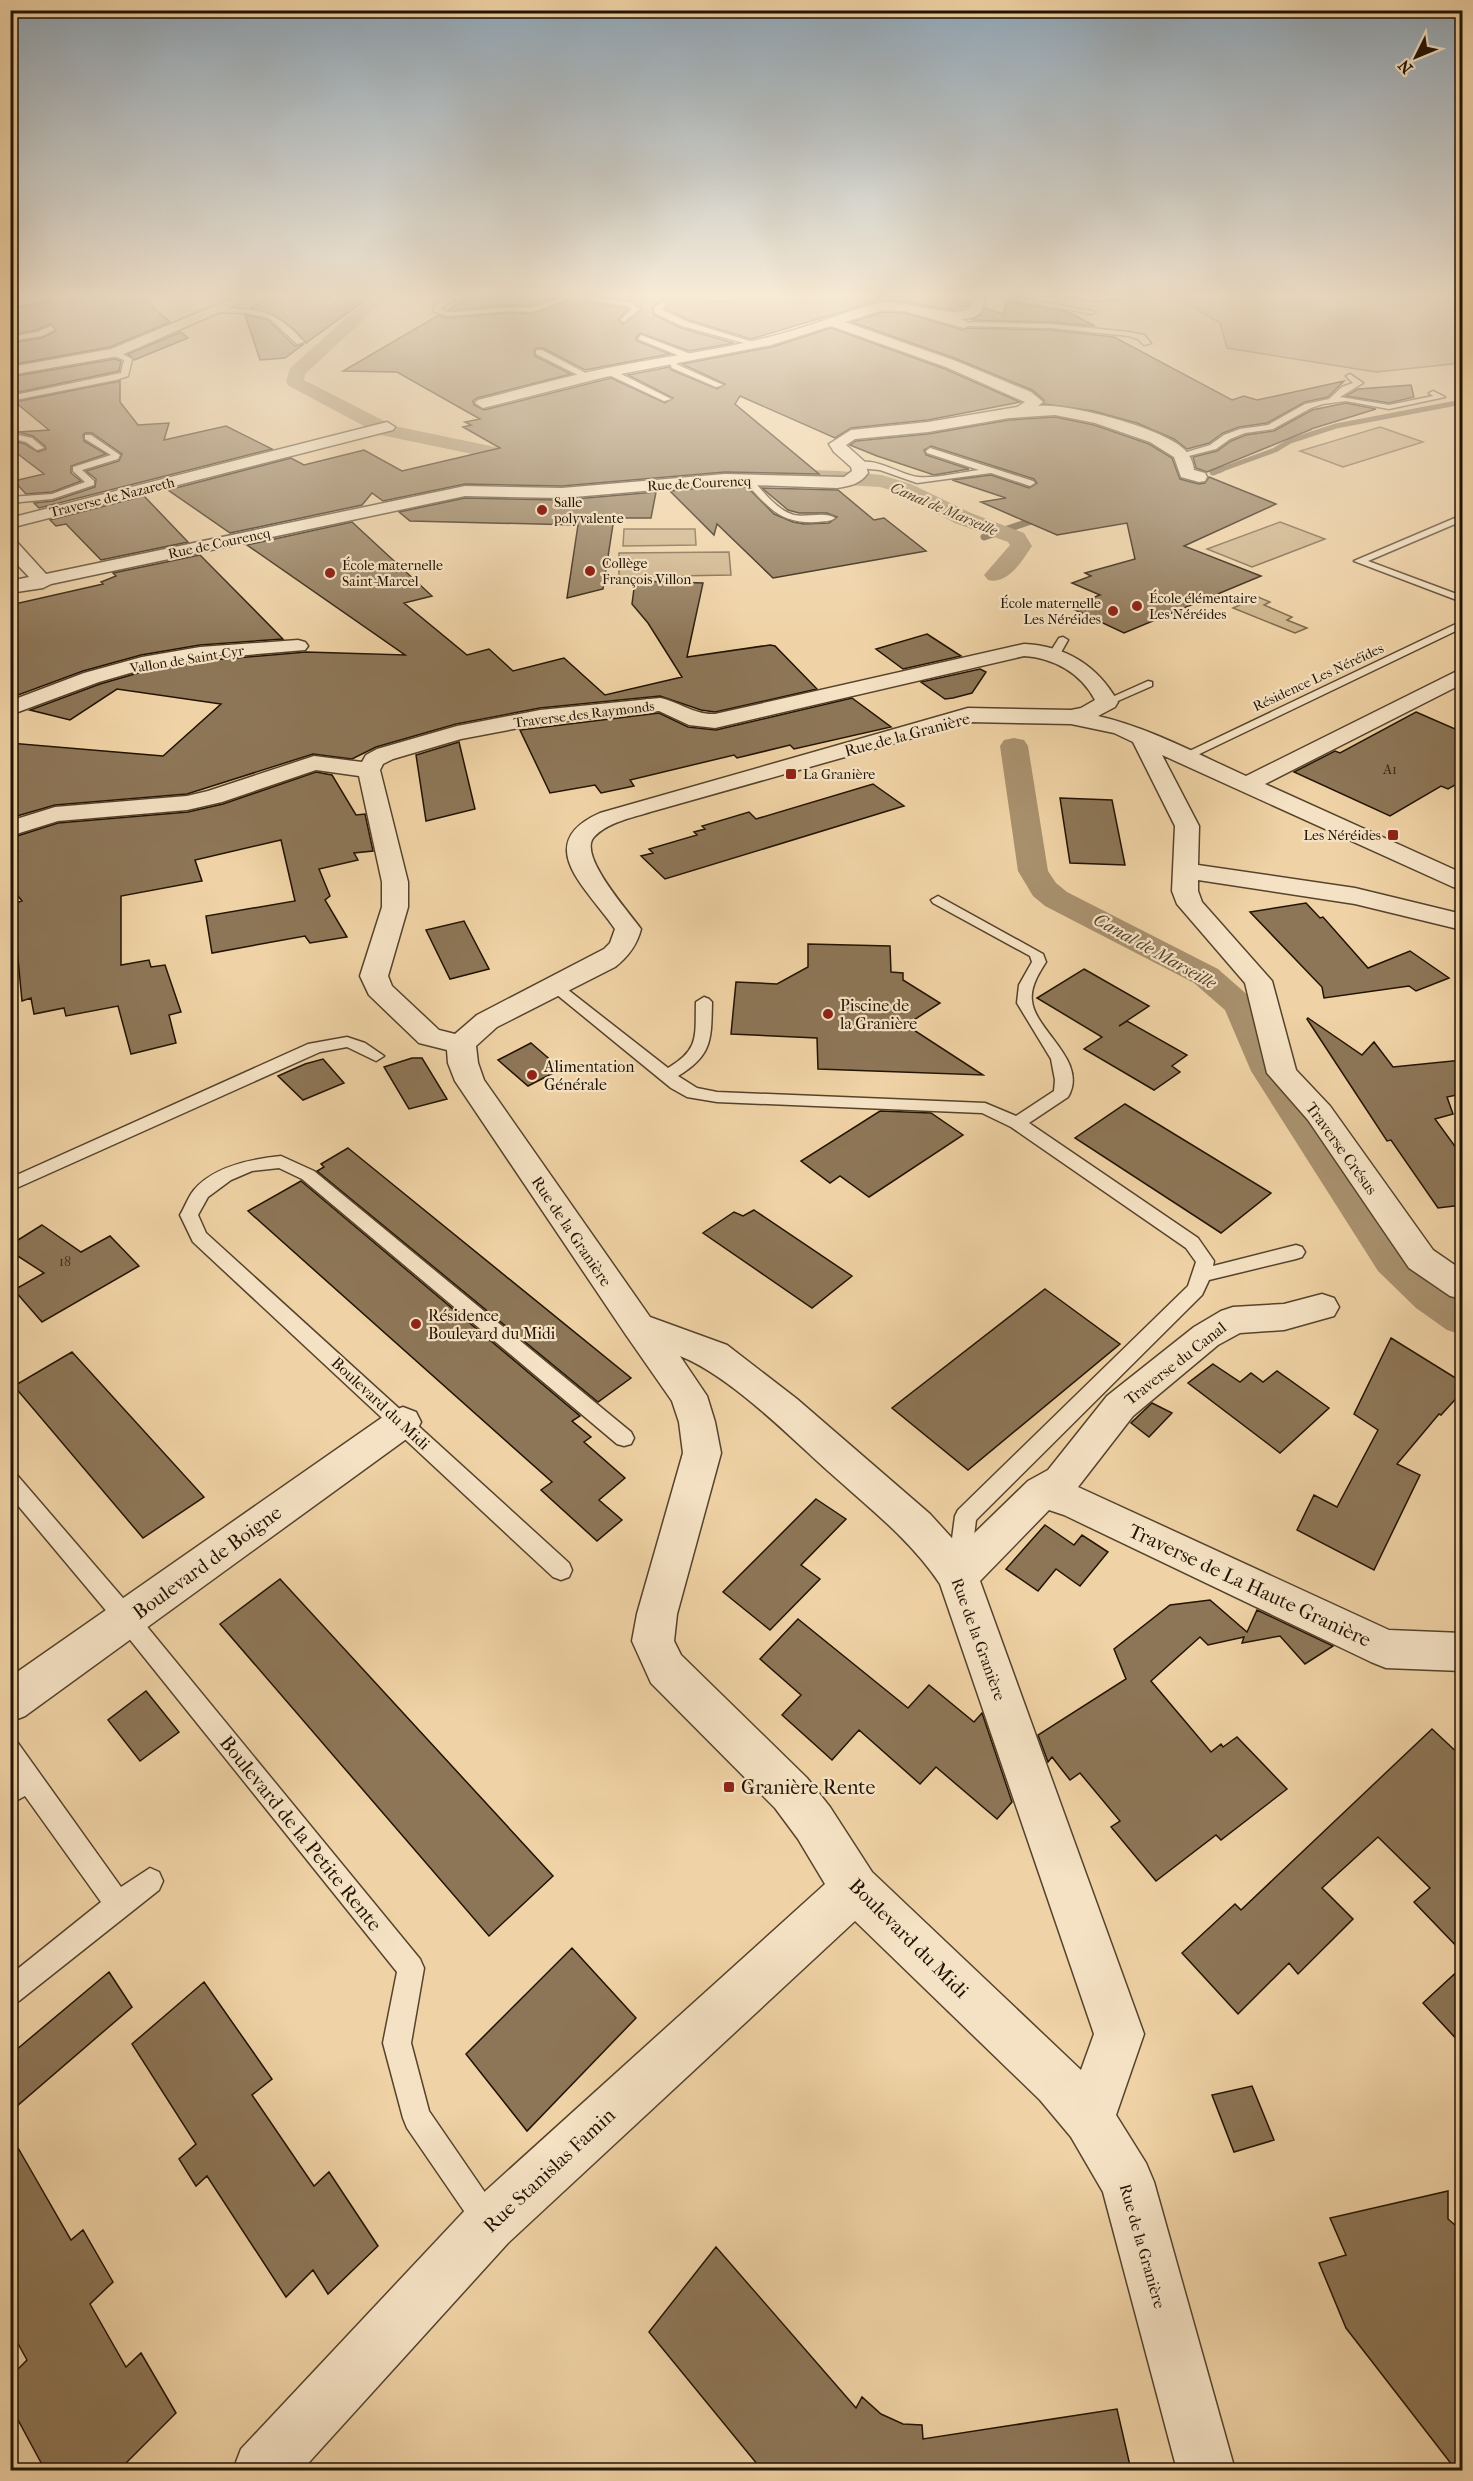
<svg xmlns="http://www.w3.org/2000/svg" width="1473" height="2481" font-family="'IM FELL French Canon',serif">
<style>
.green{fill:#ccb289;stroke:#776246;stroke-width:1.5}
.lines{fill:none;stroke-linecap:round;stroke-linejoin:round}
.stream-far1{stroke:#735f43;stroke-width:5}
.stream{stroke:#735f43;stroke-width:7}
.canal{fill:#a9916e;fill-rule:evenodd}
.building{fill:#8d7657;stroke:#221303;stroke-width:1.5}
.lane-casing{stroke:#55432c;stroke-width:3}
.street-casing{stroke:#55432c;stroke-width:3}
.lane{fill:#f5e2c4;fill-rule:evenodd}
.street{fill:#f5e2c4;fill-rule:evenodd}
.poi-dot{fill:#8f2418;stroke:#f5e2c4;stroke-width:2}
.labels{text-anchor:middle;stroke-width:4.5;stroke-linejoin:round;paint-order:stroke}
.far-street-label{font-size:14px;fill:#221303;stroke:#f5e2c4}
.far-poi-label{font-size:14px;fill:#221303;stroke:#f5e2c4;text-anchor:start}
.number-label{font-size:14px;fill:#3d2c18}
.far-water-label{font-size:15px;font-style:italic;fill:#58452e;stroke:#f5e2c4}
.street-label{font-size:16px;fill:#221303;stroke:#f5e2c4}
.poi-label{font-size:16px;fill:#221303;stroke:#f5e2c4;text-anchor:start}
.water-label{font-size:18px;font-style:italic;fill:#58452e;stroke:#f5e2c4}
.near-street-label{font-size:20px;fill:#221303;stroke:#f5e2c4}
.near-poi-label{font-size:20px;fill:#221303;stroke:#f5e2c4;text-anchor:start}
</style>
<rect width="100%" height="100%" fill="#efd2a5"/>
<filter id="stains"><feTurbulence type="fractalNoise" baseFrequency=".00333" numOctaves="4"/><feColorMatrix values="0 0 0 0 .2 0 0 0 0 .09 0 0 0 0 .02 0 0 0 .5 -.17"/></filter>
<radialGradient id="worn" r=".72"><stop offset=".6" stop-color="#630" stop-opacity="0"/><stop offset="1" stop-color="#630" stop-opacity=".3"/></radialGradient>
<path class="green" d="M1173 295H1462V363L1376 372 1227 348 1220 323Z
M1380 427 1423 442 1343 467 1300 451Z
M1280 522 1325 539 1252 567 1207 549Z
M624 529H695L696 545 623 546Z
M729 552 731 575 619 577V553Z
M1258 597 1270 602 1264 605 1292 617 1287 620 1307 628 1295 633 1233 608Z"/>
<g class="lines">
<path class="stream-far1" d="M1217 471 1275 450 1290 441 1336 426 1462 402"/>
<path class="stream" d="M1213 472 1221 469
M984 537 1040 518"/>
<path class="canal" d="M372 295H390L305 374 304 380 394 426 510 450 535 473 544 476 547 480 544 484 537 486 521 481 496 459 381 435 289 386 286 382 290 368Z
M681 465 839 471 882 475 911 484 971 513 1024 533 1032 546C1022 561 1008 585 988 580L984 575 1010 545 1008 542 955 523 897 492 880 487 674 475 671 471 674 467Z
M1014 738 1024 740 1028 746 1048 871 1056 883 1067 892 1218 969 1251 998 1265 1021 1287 1070 1406 1249 1446 1286 1462 1298V1335L1447 1330 1416 1308 1378 1271 1251 1071 1225 1010 1194 983 1045 906 1033 896 1018 871 1000 746 1004 740Z"/>
</g>
<path class="building" d="M52 295H139L170 322 110 347 10 365V343L42 338 56 331 50 324 36 330 10 335V310L50 301Z
M274 295H292L364 301 306 343 295 330 276 316 250 308Z
M472 295H559L531 306 511 305 448 310Z
M598 295H679L718 302 783 295H948L969 302V306L952 310 901 301H878L751 339 689 320 666 309 670 302 661 300 652 307 654 315 681 328 734 343 689 351 640 333 636 338 637 341 670 354 585 370 543 348H536L534 350 535 356 571 374 477 398 473 401 474 405 484 410 611 378 665 403 673 398 628 375 669 367 671 370 717 389 725 384 682 364 772 347 831 328 945 369 1020 402 928 420 851 428 835 438 740 396 735 404 819 474 725 472 562 486 465 484 383 501 372 493 362 505 230 533 168 490 291 458 304 465 364 450 402 471 500 448 463 427 471 425 465 422 480 419 397 372 343 371 439 315 447 318 511 313 532 314 571 300 626 308 628 309 618 320 623 324 642 309 629 300Z
M1006 301 1068 312 1095 326 1051 322 971 320 981 315 985 308 1004 314Z
M883 312 904 313 963 330 968 328 1051 330 1114 337 1232 400 1244 396 1257 400 1344 381 1328 397 1305 402 1267 423 1239 427 1223 433 1209 443 1187 449 1174 439 1137 423 1093 411 1044 404V400L1032 390 957 359 852 322Z
M245 315 268 320 295 346 304 344 285 358 260 360Z
M181 332 188 338 134 360 128 354Z
M115 359 121 361 119 371 10 394V377Z
M120 381V402L138 425 169 423 164 440 226 426 272 449 39 508 34 503 53 501 95 487 96 479 86 471 119 461 122 454 92 433H85L83 435 84 441 106 454 71 466V473L81 481 52 492 26 494 14 481 44 474 10 448V440L25 444 38 452 46 449 45 446 33 436 18 432 49 430 15 402Z
M1411 385 1414 397 1389 403 1346 396 1358 389Z
M1346 403 1376 409 1311 429H1312L1207 472 1196 468 1193 457 1217 451 1231 441 1246 435 1274 431 1312 410Z
M1055 417 1094 425 1149 444 1172 458 1180 479 1199 484 1205 483 1209 477 1276 504 1184 546 1261 576 1124 633 1069 607 1100 595 1072 583 1091 576 1085 573 1135 559 1127 523 1057 535 981 502 1006 498 952 480 991 475 1029 488 1037 483 1034 479 931 446 924 450 926 455 969 469 934 475 877 456 850 445 856 441 928 434 1009 420Z
M725 486 747 487 774 514 793 522 804 524 829 523 837 517 827 513H799L788 510 762 488 838 490 874 520 884 518 926 551 773 578 717 524 714 535 670 491Z
M656 492 651 518H614L603 589 567 598 578 525 410 521 399 512 465 498 562 500Z
M144 496 188 542 101 560 66 524 56 526 50 520Z
M352 522 432 596 404 603 467 655 489 649 513 671 564 658 605 695 682 677 648 623 632 604 635 581 703 583 687 657 770 645 775 646 817 689 715 712 701 710 660 696 540 708 456 724 376 747 352 759 313 754 187 794 55 805 10 818V743L163 756 221 704 117 689 70 720 30 710 100 684 145 671 200 661 306 652 405 655 247 545Z
M200 555 283 639 200 645 141 655 83 671 10 698V605L103 584 101 582 116 576 113 573Z
M927 634 961 656 903 669 876 649Z
M980 669 986 672 972 693 953 698 945 699 921 682Z
M852 698 891 727 794 749 790 745 737 758 734 755 630 780 634 786 601 793 595 785 550 793 520 730 659 713 688 727 716 730Z
M1416 712 1462 732V781L1448 789 1441 786 1390 816 1294 772 1335 751 1340 753Z
M459 742 475 809 426 821 416 755Z
M316 772 332 775 356 815 365 814 373 851 354 853 358 860 319 869 330 896 325 900 347 937 310 943 305 936 212 953 206 916 295 901 281 840 195 860 202 881 121 896V965L149 960 151 967 165 965 181 1012 169 1015 176 1043 131 1054 118 1006 66 1016 64 1008 34 1014 31 998 22 1001 16 938 10 940V905L22 901 10 886V853L18 851 11 838 58 823 188 812 223 804Z
M873 784 904 806 665 879 641 856 653 853 649 849 697 835 694 832 705 829 702 826 749 812 756 819Z
M1060 798 1112 800 1125 865 1070 863Z
M1306 903 1320 918 1323 917 1368 968 1410 951 1449 978 1416 991 1409 986 1324 998 1322 987 1250 912Z
M464 921 489 969 450 979 426 930Z
M808 944 890 946 891 972 903 973V980L940 1003 906 1025 983 1075 818 1069 817 1038 731 1034 736 982 777 984 808 967Z
M1084 969 1149 1006 1119 1026 1127 1021 1187 1055 1172 1066 1180 1072 1154 1090 1084 1049 1102 1037 1037 998Z
M1308 1018 1362 1055 1374 1042 1393 1067 1462 1060V1094L1447 1097 1453 1114 1435 1119 1462 1156V1205L1438 1208 1391 1140 1387 1141 1307 1019Z
M531 1043 561 1069 528 1086 498 1060Z
M412 1058H422L447 1099 409 1109 384 1067Z
M323 1059 344 1083 303 1100 278 1076 305 1064Z
M1125 1104 1271 1193 1221 1233 1075 1138Z
M880 1111 931 1113 963 1135 869 1197 840 1176 830 1183 801 1161Z
M348 1148 631 1378 598 1402 317 1171 324 1167 321 1164Z
M301 1181 580 1416 572 1421 591 1437 584 1442 625 1478 599 1500 622 1520 597 1541 541 1490 552 1482 248 1211Z
M754 1210 852 1276 812 1308 703 1233 734 1212 743 1216Z
M42 1225 81 1252 110 1236 139 1266 42 1322 14 1290 44 1273 10 1251V1245Z
M1045 1289 1120 1344 968 1470 892 1408Z
M1391 1338 1462 1382V1392L1441 1415 1439 1414 1397 1464 1420 1475 1374 1570 1297 1530 1314 1495 1337 1507 1378 1430 1354 1414Z
M72 1352 204 1497 143 1538 14 1386Z
M1213 1364 1240 1382 1251 1373 1263 1382 1277 1371 1329 1408 1280 1453 1188 1383Z
M1152 1403 1172 1413 1149 1437 1131 1423Z
M816 1499 846 1519 801 1565 820 1579 770 1630 723 1592Z
M1045 1525 1074 1545 1082 1535 1108 1552 1080 1586 1056 1569 1038 1591 1006 1569Z
M280 1579 553 1876 489 1936 220 1624Z
M1210 1600 1247 1632 1257 1610 1333 1646 1305 1664 1280 1636 1242 1643 1244 1637 1208 1645 1200 1637 1151 1681 1211 1752 1221 1744 1223 1747 1237 1737 1287 1789 1221 1840 1216 1835 1156 1881 1111 1827 1120 1821 1080 1773 1070 1780 1052 1757 1048 1762 1038 1735 1126 1679 1114 1649 1170 1605Z
M798 1619 908 1708 929 1685 974 1722 982 1713 1012 1802 997 1819 936 1767 920 1784 859 1730 832 1760 782 1715 801 1695 760 1659Z
M146 1691 179 1732 140 1761 108 1720Z
M1432 1729 1462 1757V1952L1414 1902 1430 1888 1378 1837 1322 1888 1353 1919 1298 1974 1289 1963 1238 2014 1182 1953 1235 1904 1241 1910Z
M572 1948 636 2018 527 2131 466 2054Z
M1462 1967V2045L1423 2003Z
M109 1972 132 2007 10 2112V2055Z
M204 1982 272 2079 252 2095 314 2186 329 2172 378 2246 328 2294 313 2270 286 2297 207 2176 196 2186 179 2159 196 2144 132 2044Z
M1252 2086 1274 2140 1234 2152 1212 2095Z
M10 2134 71 2240 83 2230 113 2282 90 2304 126 2367 141 2353 176 2413 119 2470H45L10 2405V2377L27 2360 10 2329Z
M1448 2191V2219L1462 2231V2470H1456L1346 2328 1319 2263 1346 2255 1330 2218Z
M716 2247 856 2408 862 2397 881 2414 903 2424 922 2425 923 2439 1117 2409 1131 2470H762L649 2332Z"/>
<g class="lines">
<defs>
<path id="lane" d="M452 295H460L441 309 448 312H458L511 307 531 308 566 295H580L629 302 640 309 624 322 620 320 632 309 627 306 571 298 532 312 511 311 447 316 433 311V307Z
M987 295H1004L1096 312 1092 314Z
M1078 295H1130L1132 297 1095 301 1061 296Z
M662 302 668 303 662 310 688 322 759 344 755 346 682 326 655 313 654 307Z
M218 308C261 309 274 310 304 342L297 344 269 318 246 313 215 312Z
M971 322 1051 324 1129 332 1144 335 1151 343 1144 345 1138 339 1129 336 1051 328 968 326Z
M51 326 54 330 42 336 10 341V337L37 332Z
M641 335 693 355 694 357 687 359 638 339Z
M536 350H542L593 377 586 379 536 354Z
M111 351H117L132 359 128 376 116 380 10 401V396L121 373 124 360 111 355Z
M673 359 678 365 723 385 716 387 672 368 669 361Z
M609 371H615L671 399 664 401 609 375Z
M1350 374 1363 383 1340 397 1389 405 1433 396 1429 393 1433 391 1445 397 1389 409 1346 401 1323 404 1311 408 1273 429 1245 433 1230 439 1216 449 1181 458 1177 455 1210 445 1224 435 1240 429 1268 425 1305 404 1329 399 1342 387 1353 383 1346 376Z
M10 433 32 438 44 448 37 450 26 442 10 438Z
M85 435H91L120 455 118 459 82 470 94 481V485L52 499 10 503V497L52 494 85 482 73 471V467L111 455 85 439Z
M930 448 1033 481 1035 483 1030 486 991 473 917 483 880 470 859 468 855 465C871 454 900 475 918 477 933 479 963 472 979 470L927 453 926 451Z
M745 478H751C763 491 776 510 794 515 806 518 825 511 835 518 830 522 823 521 817 522 780 524 768 507 745 482Z
M1462 515V521L1368 561 1462 596V602L1354 561Z
M1462 621V628L1189 759 1185 760 1179 756Z
M1063 637 1068 640 1059 656 1055 657 1051 656 1049 654 1059 638Z
M1148 681 1152 682V686L1111 704H1103L1101 702Z
M938 896 1043 954 1046 962C1039 973 1030 987 1032 1001 1035 1031 1089 1061 1068 1097L1029 1123 1198 1238 1214 1261 1213 1266 1296 1245 1302 1247 1305 1252 1302 1257 1296 1259 1209 1280 1202 1295 976 1520 970 1569 967 1576 959 1579 951 1576 948 1569 955 1516 958 1510 1188 1286 1196 1262 1186 1248 1011 1127 982 1113 717 1102 687 1097 671 1088 545 985 548 982H558L668 1068C700 1049 695 1036 696 1002L704 997 709 999 712 1002C711 1039 713 1055 678 1076L697 1088 717 1092 985 1103 1016 1116 1054 1091 1055 1080 1051 1059 1017 1003 1019 985 1032 962 1030 956 933 903 931 900Z
M347 1037 365 1043 384 1056 376 1061 347 1047 320 1052 10 1191V1178L308 1044Z
M281 1156 314 1171 631 1432 634 1438 631 1444 624 1446 617 1444 302 1179 279 1168 252 1171 231 1180 208 1197 198 1215 206 1233 569 1563 572 1570 569 1577 561 1580 553 1577 193 1242 180 1215C185 1207 188 1197 194 1190 214 1166 252 1159 281 1156Z
M10 1473 17 1475 135 1612 420 1959 424 1968 411 2043 429 2111 497 2210 502 2220 497 2230 487 2235 477 2230 407 2128 403 2118 383 2043 397 1972 119 1626 10 1496Z
M10 1740 18 1743 121 1887 150 1868 159 1872 163 1881 159 1890 19 2001 10 2005V1975L101 1902 25 1796 10 1804Z"/>
<path id="street" d="M31 295 50 296 49 299 10 308V300Z
M241 295H259L119 356 10 375V367L111 349Z
M972 295H984C985 313 978 318 961 319L971 324 964 328 904 311 883 310 845 322 956 361 1031 392 1043 402 1038 406C1069 403 1162 428 1184 449 1190 455 1193 462 1194 470L1205 473 1207 477 1205 481 1199 482 1181 477 1174 457 1150 442 1095 423 1055 415 1009 418 928 432 855 439 846 445 865 462 868 473C860 484 850 486 837 488L725 484 562 498 465 496 51 584 43 588 10 593V581L29 577 10 557V540L16 541 46 574 465 486 562 488 725 474 844 477 852 471 851 467 834 452 829 444 851 430 928 422 1017 407 1025 402 946 367 831 326 771 345 605 377 483 408 475 403 478 400C521 389 563 377 607 368 660 357 716 351 769 337 806 328 841 313 878 303 902 297 953 321 971 308Z
M387 422 395 427 393 430 10 528V518Z
M298 640 305 642 308 646 305 650 200 659 144 669 99 682 10 715V701L84 673 142 657 200 647Z
M1024 644C1066 646 1097 665 1118 702L1115 707 1098 716C1150 728 1197 754 1246 776L1455 672 1462 670V684L1265 784 1462 873V889L1453 887 1162 755 1199 826 1198 865 1355 888 1462 914V930L1355 904 1198 880V891L1202 902 1272 981 1296 1070 1330 1106 1433 1250 1462 1270V1299L1450 1296 1409 1268 1308 1120 1267 1073 1245 983 1177 904 1172 891 1175 826 1133 742 1114 733 1071 724 969 722 650 812C632 818 608 822 594 837 577 855 630 913 641 929 637 945 628 957 615 967L497 1027 476 1046 478 1063 484 1080 650 1317 727 1345 797 1399 930 1514 960 1547 1028 1481 1048 1470 1107 1396 1194 1327 1221 1311 1233 1307 1284 1304 1322 1294 1334 1298 1339 1307 1334 1316 1284 1330 1240 1333 1218 1345 1133 1416 1078 1487 1389 1630 1462 1633V1671L1386 1668 1371 1662 1064 1515 1049 1510 980 1581 1144 2034 1116 2115 1146 2163 1154 2182 1235 2470H1177L1103 2192 1071 2137 1040 2100 855 1921 508 2243 302 2470H233L241 2449 470 2205 825 1884 798 1839 775 1808 651 1683 632 1641 637 1614 683 1453 679 1422 672 1401 626 1335 455 1081 448 1063 447 1050 419 1043 369 995 360 976 382 907V882L359 776 316 770 222 802 187 810 58 821 10 836V821L55 807 187 796 208 791 314 756 362 762 366 755 377 749 457 726 540 710 660 698C680 702 694 715 715 714ZM1024 656C1054 658 1081 673 1095 700L1081 708 1071 710 968 708 600 813C530 844 589 890 615 929L610 943 604 949 477 1015 455 1034 439 1030 392 986 388 976 408 907V882L380 770 383 764 393 759 461 739 540 724 659 711 689 725 715 728ZM680 1356C730 1376 787 1434 828 1471 867 1506 911 1540 940 1584L1094 2034 1081 2070 872 1872 830 1807 807 1778 681 1655 674 1641 677 1614 721 1453 715 1422 707 1396Z
M403 1407 416 1412 421 1422 416 1432 25 1716 10 1722V1677L390 1412Z"/>
</defs>
<use href="#lane" class="lane-casing"/>
<use href="#street" class="street-casing"/>
<use href="#lane" class="lane"/>
<use href="#street" class="street"/>
</g>
<linearGradient id="sky" x2="0" y2="1"><stop stop-color="#8fa6b7"/><stop offset="0.46" stop-color="#f8ebd6"/><stop offset="1" stop-color="#f8ebd6" stop-opacity="0"/></linearGradient>
<rect width="1473" height="643" fill="url(#sky)"/>
<g class="poi-dot">
<circle cx="542" cy="510" r="6"/>
<circle cx="590" cy="571" r="6"/>
<circle cx="330" cy="573" r="6"/>
<circle cx="1137" cy="606" r="6"/>
<circle cx="1113" cy="611" r="6"/>
<rect x="785" y="768" width="12" height="12" rx="3"/>
<rect x="1387" y="829" width="12" height="12" rx="3"/>
<circle cx="828" cy="1014" r="6"/>
<circle cx="532" cy="1075" r="6"/>
<circle cx="416" cy="1324" r="6"/>
<rect x="723" y="1781" width="12" height="12" rx="3"/>
</g>
<g class="labels">
<g class="far-street-label">
<text transform="translate(699 483) rotate(-3)" y="5">Rue de Courencq</text>
<text transform="translate(112 497) rotate(-14)" y="5">Traverse de Nazareth</text>
<text transform="translate(219 543) rotate(-12)" y="5">Rue de Courencq</text>
<text transform="translate(187 659) rotate(-9)" y="5">Vallon de Saint-Cyr</text>
<text transform="translate(1318 677) rotate(-25)" y="5">Résidence Les Néréïdes</text>
<text transform="translate(584 714) rotate(-7)" y="5">Traverse des Raymonds</text>
</g>
<g class="far-poi-label">
<text x="554" y="507">Salle<tspan x="554" dy="16">polyvalente</tspan></text>
<text x="602" y="568">Collège<tspan x="602" dy="16">François Villon</tspan></text>
<text x="342" y="570">École maternelle<tspan x="342" dy="16">Saint-Marcel</tspan></text>
<text x="1149" y="603">École élémentaire<tspan x="1149" dy="16">Les Néréides</tspan></text>
<text x="1101" y="608" text-anchor="end">École maternelle<tspan x="1101" dy="16">Les Néréides</tspan></text>
<text x="803" y="779">La Granière</text>
<text x="1381" y="840" text-anchor="end">Les Néréides</text>
</g>
<g class="number-label">
<text x="1390" y="774">A1</text>
<text x="65" y="1266">18</text>
</g>
<g class="far-water-label">
<text transform="translate(944 509) rotate(23)" y="5">Canal de Marseille</text>
</g>
<g class="street-label">
<text transform="translate(907 734) rotate(-15)" y="6">Rue de la Granière</text>
<text transform="translate(1342 1148) rotate(54)" y="6">Traverse Crésus</text>
<text transform="translate(572 1231) rotate(56)" y="6">Rue de la Granière</text>
<text transform="translate(1175 1363) rotate(-38)" y="6">Traverse du Canal</text>
<text transform="translate(381 1403) rotate(43)" y="6">Boulevard du Midi</text>
<text transform="translate(979 1639) rotate(70)" y="6">Rue de la Granière</text>
<text transform="translate(1143 2246) rotate(74)" y="6">Rue de la Granière</text>
</g>
<g class="poi-label">
<text x="840" y="1011">Piscine de<tspan x="840" dy="18">la Granière</tspan></text>
<text x="544" y="1072">Alimentation<tspan x="544" dy="18">Générale</tspan></text>
<text x="428" y="1321">Résidence<tspan x="428" dy="18">Boulevard du Midi</tspan></text>
</g>
<g class="water-label">
<text transform="translate(1155 951) rotate(29)" y="6">Canal de Marseille</text>
</g>
<g class="near-street-label">
<text transform="translate(207 1562) rotate(-36)" y="7">Boulevard de Boigne</text>
<text transform="translate(1250 1585) rotate(25)" y="7">Traverse de La Haute Granière</text>
<text transform="translate(301 1833) rotate(51)" y="7">Boulevard de la Petite Rente</text>
<text transform="translate(909 1938) rotate(45)" y="7">Boulevard du Midi</text>
<text transform="translate(549 2170) rotate(-43)" y="7">Rue Stanislas Famin</text>
</g>
<g class="near-poi-label">
<text x="741" y="1794">Granière Rente</text>
</g>
</g>
<rect width="1473" height="2481" fill="none" stroke="#efd2a5" stroke-width="36"/>
<rect x="12" y="12" width="1449" height="2457" fill="none" stroke="#221303" stroke-width="3"/>
<rect x="18" y="18" width="1437" height="2445" fill="none" stroke="#221303" stroke-width="1.5"/>
<g transform="translate(1416 57) rotate(227)" stroke="#f5e2c4" stroke-width="4.5" paint-order="stroke">
<path d="M0-4.5L10 22L0 15L-10 22Z" fill="#221303"/>
<text y="-9" font-size="16" font-weight="bold" text-anchor="middle" fill="#221303">N</text>
</g>
<rect width="100%" height="100%" filter="url(#stains)"/>
<rect width="100%" height="100%" fill="url(#worn)"/>
</svg>
